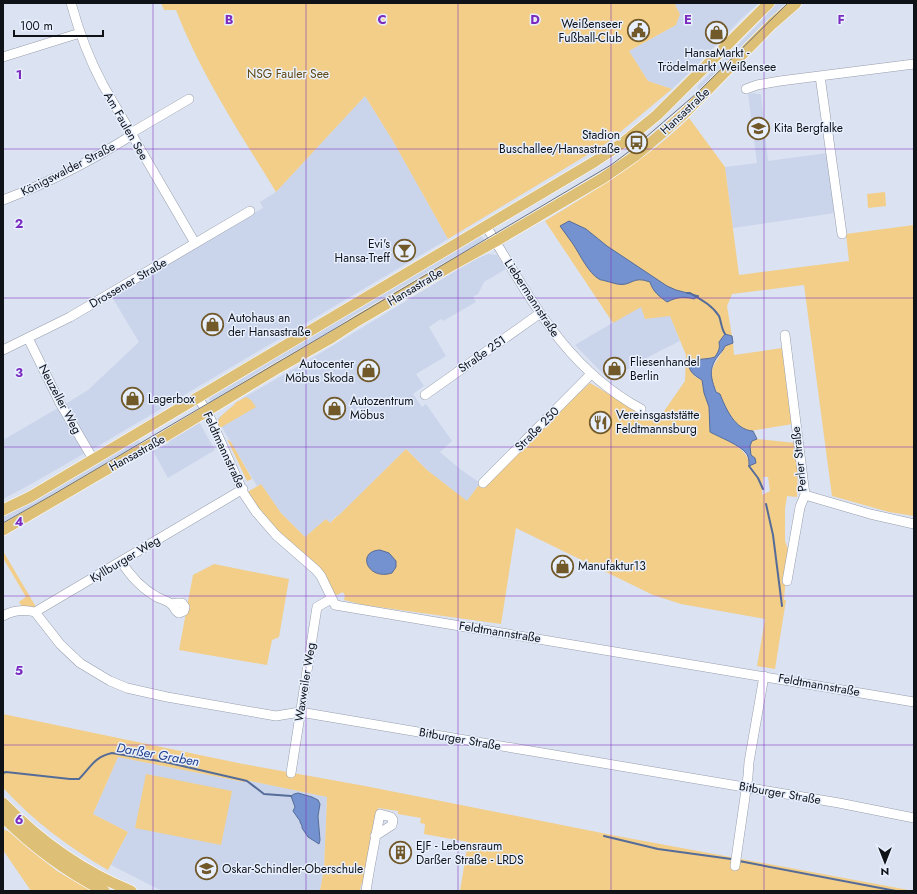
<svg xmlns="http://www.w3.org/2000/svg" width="917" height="894" font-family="Jost,sans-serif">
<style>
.built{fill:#cad5eb}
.green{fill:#f2ce88;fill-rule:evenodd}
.water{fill:#7492d0;stroke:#566c98}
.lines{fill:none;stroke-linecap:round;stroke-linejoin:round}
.stream{stroke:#566c98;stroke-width:2}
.minor-casing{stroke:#979eac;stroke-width:10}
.major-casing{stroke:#fff;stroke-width:12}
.minor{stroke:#fff;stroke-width:9}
.major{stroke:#ddbf76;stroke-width:11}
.tram{stroke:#6d727c;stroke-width:1}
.grid{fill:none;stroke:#7b2cbf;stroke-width:1;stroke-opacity:0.55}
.labels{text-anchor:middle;stroke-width:3;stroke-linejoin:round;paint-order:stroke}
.poi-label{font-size:12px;fill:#0f1217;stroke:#e8f0ff;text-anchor:start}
.park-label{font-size:12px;fill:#624910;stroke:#e8f0ff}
.street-label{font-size:12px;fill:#0f1217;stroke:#e8f0ff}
.water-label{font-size:13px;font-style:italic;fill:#23418c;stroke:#e8f0ff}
.grid-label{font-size:13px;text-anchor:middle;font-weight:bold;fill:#7b2cbf;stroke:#e8f0ff;stroke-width:3;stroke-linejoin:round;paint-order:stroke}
</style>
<rect width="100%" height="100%" fill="#dbe2f2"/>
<path class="built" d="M678 3H759L741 19 691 71 672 89 648 81 629 51 676 25 675 5Z
M775 3H792L702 92 697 87 761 21Z
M755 93 756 94H761L768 161 827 153 835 213 733 228 725 167 757 163 748 94Z
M365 96 393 141 448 239 93 449 64 405 88 390 139 342 112 297 189 250 263 208 260 202 276 192Z
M481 236 486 241 213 403 208 398Z
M488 254 497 255 506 269 484 282 478 294 473 297 476 302 443 321 441 319 429 327 446 356 416 374 424 386 413 394 422 407 426 404 452 441 440 452 460 469 480 483 467 502 427 470 406 449 337 517 336 516 330 523 326 519 305 537 281 513 261 484 257 486 217 419 243 398 314 357 457 270 476 259Z
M641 306 645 319 670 315 680 341 652 355 609 380 575 345Z
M58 408 85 453 33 483 3 499V440Z
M199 422 215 450 168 478 153 451 169 443 168 441Z
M138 439 142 446 3 526V517Z
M118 757 244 782 245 780 327 797 324 869 320 891H162L111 865 128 832 93 814Z"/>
<path class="green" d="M161 3H678L675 5 680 14 676 25 629 51 648 81 672 89 607 143 448 239 393 141 365 96 276 192C240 133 201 75 176 10H164Z
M689 118 725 167 739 275 849 261 846 234 914 225V516L889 512 832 496 804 285 732 294 727 306 732 336 727 334 715 357 707 360 694 376 702 380 704 393 709 407 710 432C723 439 742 445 748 459L755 458 751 455 750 446 752 441 757 439 796 443 798 461 797 497 787 496 785 509V541L788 549 784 600H786L775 669 757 666 765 619 681 604 653 595 516 528 501 624 364 605 344 600 345 596 343 592 337 595 333 594 269 524 246 493 261 484 281 513 305 537 326 519 330 523 337 516H338L406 449 427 470 467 501 478 486 484 488 540 429 590 383 633 408 660 417 685 381 686 355 670 316 645 319 641 307 613 323 545 221C596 190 646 160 689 118ZM763 477H768L770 491 762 495Z
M885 192 886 206 868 208 867 194Z
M733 343 734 355 782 348 793 424 750 431C734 428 726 407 720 394 716 392 715 388 713 384 706 368 721 359 725 345Z
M246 397 251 400 256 407 220 428 217 422 221 416 235 404V403Z
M227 439 231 442 252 479 247 481Z
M3 551 36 607 23 608 19 602 26 597 3 558Z
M214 564 289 579 279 637 272 640 267 665 179 650 193 575Z
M3 714 243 764 365 786 617 836 914 891H460L468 842 424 834 425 824 420 823 421 818 398 814V811L378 808 365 879 361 885 360 891H320L324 869 327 797 245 780 244 782 118 757 93 814 128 832 108 870C69 848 34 821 3 788Z
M146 774 232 791 221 845 135 828Z
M3 830 8 831 29 849 57 871 91 891H31L3 850Z"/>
<path class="water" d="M569 221 586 229 607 246 667 286 676 290 699 296 694 299C684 296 677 297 667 302 659 296 653 292 650 282 632 275 632 287 617 284 612 283 607 281 602 280 601 280 600 280 599 279 589 274 579 253 573 244 569 238 564 232 560 226Z
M725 334 732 336 733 343 725 346C723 351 721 352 718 356 708 369 711 378 716 392L720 394C726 409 735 430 753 431L757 439 752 441 750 446 751 455 755 458 756 463 749 466C749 461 749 457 746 453 740 445 719 437 710 432L709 407 704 393 702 380C694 375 690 373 688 363 695 358 706 360 715 357 719 350 720 349 719 342Z
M380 550 389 553 396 561V567L392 573C367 581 356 551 380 550Z
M298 793 312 797 318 800 320 804 318 816 320 840 319 844 308 837 302 828V826L300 822V821L293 811 295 807 291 796 294 794Z"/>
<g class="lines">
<path class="stream" d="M687 293H690C700 299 712 305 719 316 721 320 721 328 725 334
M749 466 758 478 763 489
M766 504 773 535 782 606
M3 773 6 772 70 779H79C91 767 94 757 112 753L165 762 243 780 247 781 264 794 291 796
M604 836 658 849 731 859
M739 861 896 891"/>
<defs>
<path id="minor" d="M71 3C79 32 89 59 103 85L195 243
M3 57 80 33
M820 76 842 234
M746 89 757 85 780 81 914 64
M131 133 189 99
M3 200C48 183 91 161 132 135
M486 226C530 297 564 367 641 409
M785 335 805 495 800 507 787 581
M28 338 60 403 93 459
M3 350 70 317 250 211
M425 395 539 314
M197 397 207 411 244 494 256 512 276 535 316 570 321 576 335 605 914 702
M483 483 591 374
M805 495 870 514 914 524
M121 561C130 576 141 588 157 597 161 599 168 601 171 604 175 607 174 611 179 613L184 611 185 607 182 603H177L172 604
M35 612 60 644 80 663 110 681 127 688 167 697 276 716 300 712 839 803 914 818
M3 616C13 610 23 609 35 612L243 489
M291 773 317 607 331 599
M735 866 748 776 749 762 764 676
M366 891C370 865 375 840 380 814L391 817 393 820 392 825 375 836"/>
<path id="major" d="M3 510 30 497 118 445 594 162 624 142 657 115 769 3
M3 530 121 461 159 440 276 369 331 338 357 321 449 267 496 241 603 178 635 156 668 128 686 112 772 24 796 3
M3 803C40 841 82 871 131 891
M3 817C33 847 67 872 104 891"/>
</defs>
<use href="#minor" class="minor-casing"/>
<use href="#major" class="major-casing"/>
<use href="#minor" class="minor"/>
<use href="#major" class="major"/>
<path class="tram" d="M3 523 54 494 326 334 611 165 631 150 697 93 788 3"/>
</g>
<path class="grid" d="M153 3V891M306 3V891M458 3V891M611 3V891M764 3V891M3 149H914M3 298H914M3 447H914M3 596H914M3 745H914"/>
<defs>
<symbol id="civic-ring" viewBox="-11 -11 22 22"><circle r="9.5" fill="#e8f0ff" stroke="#715929" stroke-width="1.5"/><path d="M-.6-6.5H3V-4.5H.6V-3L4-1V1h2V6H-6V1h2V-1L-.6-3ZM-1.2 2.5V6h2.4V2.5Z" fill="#715929"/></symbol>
<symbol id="shop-ring" viewBox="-11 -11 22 22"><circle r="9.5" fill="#e8f0ff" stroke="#715929" stroke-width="1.5"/><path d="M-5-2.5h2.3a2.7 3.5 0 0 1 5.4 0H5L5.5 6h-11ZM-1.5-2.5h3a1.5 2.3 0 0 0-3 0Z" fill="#715929"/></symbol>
<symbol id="school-ring" viewBox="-11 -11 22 22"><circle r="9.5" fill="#e8f0ff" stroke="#715929" stroke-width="1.5"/><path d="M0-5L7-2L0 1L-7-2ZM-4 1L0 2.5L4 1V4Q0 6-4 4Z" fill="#715929"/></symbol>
<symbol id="bus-ring" viewBox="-11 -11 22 22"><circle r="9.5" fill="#e8f0ff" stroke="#715929" stroke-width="1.5"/><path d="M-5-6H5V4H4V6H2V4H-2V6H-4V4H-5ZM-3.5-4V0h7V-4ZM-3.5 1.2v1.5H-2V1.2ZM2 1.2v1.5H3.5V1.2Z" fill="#715929"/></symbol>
<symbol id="bar-ring" viewBox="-11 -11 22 22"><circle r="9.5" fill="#e8f0ff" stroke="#715929" stroke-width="1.5"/><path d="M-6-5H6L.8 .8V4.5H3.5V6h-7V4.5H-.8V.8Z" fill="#715929"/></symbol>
<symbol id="restaurant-ring" viewBox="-11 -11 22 22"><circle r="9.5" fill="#e8f0ff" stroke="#715929" stroke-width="1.5"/><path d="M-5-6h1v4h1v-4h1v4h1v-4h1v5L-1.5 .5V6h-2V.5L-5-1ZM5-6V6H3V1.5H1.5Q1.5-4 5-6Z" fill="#715929"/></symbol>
<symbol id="building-ring" viewBox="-11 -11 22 22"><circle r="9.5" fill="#e8f0ff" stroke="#715929" stroke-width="1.5"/><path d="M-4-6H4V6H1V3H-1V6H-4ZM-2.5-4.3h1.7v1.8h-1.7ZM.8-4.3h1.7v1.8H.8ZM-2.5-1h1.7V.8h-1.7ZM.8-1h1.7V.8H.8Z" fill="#715929"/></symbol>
<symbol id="university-ring" viewBox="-11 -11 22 22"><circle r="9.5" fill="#e8f0ff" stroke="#715929" stroke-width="1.5"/><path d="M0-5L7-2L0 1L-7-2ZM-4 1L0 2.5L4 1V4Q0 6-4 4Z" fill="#715929"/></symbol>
</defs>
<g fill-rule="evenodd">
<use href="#civic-ring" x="626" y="18" width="25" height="25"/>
<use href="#shop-ring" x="704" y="20" width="25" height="25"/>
<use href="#school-ring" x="746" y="116" width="25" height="25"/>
<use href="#bus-ring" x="624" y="130" width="25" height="25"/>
<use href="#bar-ring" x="392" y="238" width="25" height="25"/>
<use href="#shop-ring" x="200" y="312" width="25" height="25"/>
<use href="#shop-ring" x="602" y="356" width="25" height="25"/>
<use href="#shop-ring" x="356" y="358" width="25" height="25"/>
<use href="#shop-ring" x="120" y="386" width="25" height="25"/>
<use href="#shop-ring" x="322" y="396" width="25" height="25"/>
<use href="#restaurant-ring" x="588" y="410" width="25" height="25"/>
<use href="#shop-ring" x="550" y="554" width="25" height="25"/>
<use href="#building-ring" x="388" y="840" width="25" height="25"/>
<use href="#university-ring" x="194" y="856" width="25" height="25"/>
</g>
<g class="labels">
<g class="poi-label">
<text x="622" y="28" text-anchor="end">Weißenseer<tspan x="622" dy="14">Fußball-Club</tspan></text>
<text x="717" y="57" text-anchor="middle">HansaMarkt -<tspan x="717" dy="14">Trödelmarkt Weißensee</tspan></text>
<text x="774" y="132">Kita Bergfalke</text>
<text x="620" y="139" text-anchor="end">Stadion<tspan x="620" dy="14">Buschallee/Hansastraße</tspan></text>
<text x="390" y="248" text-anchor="end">Evi's<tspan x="390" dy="14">Hansa-Treff</tspan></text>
<text x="228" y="322">Autohaus an<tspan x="228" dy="14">der Hansastraße</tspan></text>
<text x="630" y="366">Fliesenhandel<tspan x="630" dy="14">Berlin</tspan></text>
<text x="354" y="368" text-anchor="end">Autocenter<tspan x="354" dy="14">Möbus Skoda</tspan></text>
<text x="148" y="403">Lagerbox</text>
<text x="350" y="405">Autozentrum<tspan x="350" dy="14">Möbus</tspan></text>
<text x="616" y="419">Vereinsgaststätte<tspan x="616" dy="14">Feldtmannsburg</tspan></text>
<text x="578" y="570">Manufaktur13</text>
<text x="416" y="850">EJF - Lebensraum<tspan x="416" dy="14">Darßer Straße - LRDS</tspan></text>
<text x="222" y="873">Oskar-Schindler-Oberschule</text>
</g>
<g class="park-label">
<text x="288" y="78">NSG Fauler See</text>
</g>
<g class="street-label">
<text transform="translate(685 111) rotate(-43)" y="4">Hansastraße</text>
<text transform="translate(126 126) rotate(60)" y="4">Am Faulen See</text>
<text transform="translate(68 169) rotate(-27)" y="4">Königswalder Straße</text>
<text transform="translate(128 283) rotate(-30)" y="4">Drossener Straße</text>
<text transform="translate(415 287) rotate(-31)" y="4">Hansastraße</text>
<text transform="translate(532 298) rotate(57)" y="4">Liebermannstraße</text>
<text transform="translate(482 354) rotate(-35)" y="4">Straße 251</text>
<text transform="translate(60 399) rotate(62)" y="4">Neuzeller Weg</text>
<text transform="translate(537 429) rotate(-45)" y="4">Straße 250</text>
<text transform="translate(224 450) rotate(65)" y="4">Feldtmannstraße</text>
<text transform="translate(137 453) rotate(-29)" y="4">Hansastraße</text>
<text transform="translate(799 459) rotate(-96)" y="4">Perler Straße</text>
<text transform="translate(125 559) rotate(-31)" y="4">Kyllburger Weg</text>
<text transform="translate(500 632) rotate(9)" y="4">Feldtmannstraße</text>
<text transform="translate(305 682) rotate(-81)" y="4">Waxweiler Weg</text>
<text transform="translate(819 685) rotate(10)" y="4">Feldtmannstraße</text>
<text transform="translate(460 739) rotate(10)" y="4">Bitburger Straße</text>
<text transform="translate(780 793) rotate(10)" y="4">Bitburger Straße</text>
</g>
<g class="water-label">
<text transform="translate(158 754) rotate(10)" y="5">Darßer Graben</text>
</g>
</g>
<g class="grid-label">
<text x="229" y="24">B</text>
<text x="382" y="24">C</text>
<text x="535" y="24">D</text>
<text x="688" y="24">E</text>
<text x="841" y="24">F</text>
<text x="19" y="79">1</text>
<text x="19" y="228">2</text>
<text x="19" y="377">3</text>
<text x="19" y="526">4</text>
<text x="19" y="675">5</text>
<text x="19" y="824">6</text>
</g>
<rect width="917" height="894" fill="none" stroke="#0f1217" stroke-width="8"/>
<g transform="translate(885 862) rotate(180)" stroke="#e8f0ff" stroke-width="3" paint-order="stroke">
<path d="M0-3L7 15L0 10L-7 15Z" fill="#0f1217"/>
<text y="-6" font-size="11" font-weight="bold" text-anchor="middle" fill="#0f1217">N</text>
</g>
<path d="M14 30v6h89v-6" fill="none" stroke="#0f1217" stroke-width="2"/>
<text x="20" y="30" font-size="12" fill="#0f1217" stroke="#e8f0ff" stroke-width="3" paint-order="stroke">100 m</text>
</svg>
